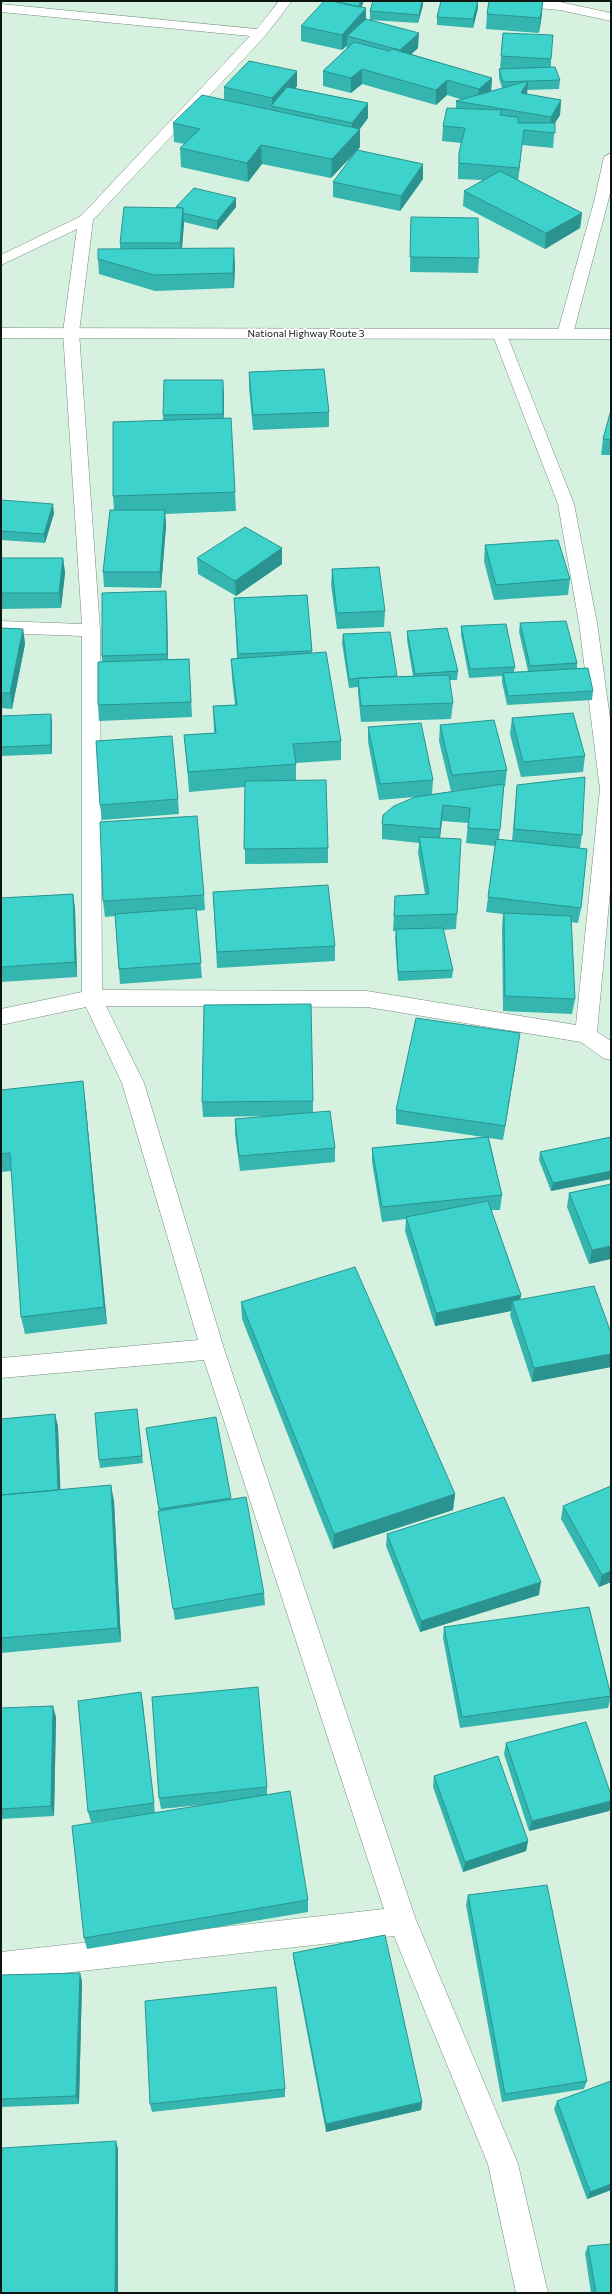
<svg xmlns="http://www.w3.org/2000/svg" width="612" height="2294" font-family="Commissioner,sans-serif">
<style>
.lines{fill:none;stroke-linecap:round;stroke-linejoin:round}
.minor-casing{stroke:#748c7c;stroke-width:1}
.highway-casing{stroke:#748c7c;stroke-width:1}
.minor{fill:#fff;fill-rule:evenodd}
.highway{fill:#fff;fill-rule:evenodd}
.wall{fill:#34b5af}
.shaded-wall{fill:#2b938f}
.building{fill:#3dd2cc;stroke:#2b938f}
.labels{text-anchor:middle;stroke-width:3.5;stroke-linejoin:round;paint-order:stroke}
.far-street-label{font-size:10px;fill:#0d1610;stroke:#fff}
</style>
<rect width="100%" height="100%" fill="#d7f1e0"/>
<g class="lines">
<defs>
<path id="minor" d="M279 1H292L265 36 93 220 79 332 100 630 102 990 367 991 576 1025 600 789 579 623 558 504 492 333 495 330H505L574 504 597 623 611 726V881L597 1032 611 1041V1060L603 1058 581 1042 367 1007 106 1006 144 1083 224 1349 416 1920 518 2164 548 2293H516L488 2164 394 1936 1 1980V1952L384 1909 204 1360 1 1378V1358L198 1340 122 1083 86 1007 1 1025V1009L82 992V636L1 633V621L82 624 63 332 77 229 1 265V255L81 216 250 36 1 12V4L257 29Z
M495 1 560 2 611 13V21L560 10 501 5Z
M611 153V190L573 334 570 337H560L557 334 594 202 604 157Z"/>
<path id="highway" d="M1 328 611 329V339L1 338Z"/>
</defs>
<use href="#minor" class="minor-casing"/>
<use href="#highway" class="highway-casing"/>
<use href="#minor" class="minor"/>
<use href="#highway" class="highway"/>
</g>
<path class="wall" d="M478 1V8L473 28 437 25V17Z
M423 5 418 23 370 20V11Z
M362 7 366 8V19L418 48 411 54 492 78 491 91 502 88 499 78V69H500L503 33 551 59V67L560 80 559 89 527 90V94L561 100 560 115 555 123 553 148 522 145 518 180 582 213 580 228 545 249 463 206 464 191 483 180 458 179V168L459 153 461 143 442 141 443 126 456 108V101L463 100 447 95 436 105 362 84 351 93 323 86V71L346 49 347 45 342 50 301 41V26Z
M487 14H542L539 33 486 29Z
M297 86 295 88 368 103V118L360 129V147L358 150 423 179 400 211 333 197V182L355 153 331 178 262 164 248 182 181 167 180 148 185 144 174 142 173 123 224 100V87Z
M176 207H236L217 230 184 222 182 249 235 264 234 288 155 291 99 274 98 259 120 249V243Z
M411 217 479 258 478 273 410 272Z
M249 372 329 412V427L253 430 249 388Z
M224 395V419L235 492 236 511 165 514 166 526 161 588 104 587 103 572 114 510 113 496 163 421V415Z
M611 410V455H601L603 439Z
M1 500 54 513 45 543 1 540Z
M485 545 570 579 568 595 494 600 484 561Z
M282 548V564L236 596 198 574 197 558Z
M1 558H63L65 573 61 608 1 609Z
M332 569 385 611 384 627 337 629 331 585Z
M307 595 312 653 341 741V760L296 763V780L328 848V863L245 864V787L189 792 186 754 184 735 214 733 213 706 235 705 232 678 231 659 237 658 234 598Z
M167 606 168 659H189L192 717 99 721 98 705 102 661V656Z
M520 623 577 663V668L593 691 592 700 507 705 502 682V676L469 678 461 635V626L515 667 514 672 528 671 519 632Z
M1 628 23 629 25 644 12 709 1 708Z
M407 631 458 671 457 680H449L453 703 451 719 361 722 358 693V687L349 688 342 643 343 634 397 677 413 676 407 640Z
M1 716 52 723V754L1 756Z
M512 718 585 756 583 772 521 777 510 734Z
M440 725 507 770 505 786H504L499 839 512 841 517 785 582 835 580 848 581 908 578 923 571 922 575 999 572 1014 503 1011 502 928 503 914 486 912 495 846 466 843 468 823 442 821 440 838 457 914 456 929 443 930 453 970 452 978 398 981 395 938 396 931H393L395 896 425 894 418 853 419 843 382 839V824L415 797 379 800 368 742V727L433 780 432 794 472 789 451 791 439 741Z
M178 799 179 814 102 820 100 805Z
M213 892 335 946V961L217 968Z
M73 894 75 909 77 977 1 982V898Z
M204 895 205 910 196 911 202 978 120 984 115 916 105 917 103 901Z
M518 1048 503 1140 489 1138 502 1195 500 1210H491L521 1295 520 1299 611 1333V1367L532 1382 510 1315 511 1311 435 1326 405 1231 406 1219 382 1222 372 1162V1148L483 1137 396 1124V1110Z
M1 1090 85 1099 107 1324 25 1334 21 1317 12 1171 1 1172Z
M313 1101V1112L335 1148V1162L240 1171 235 1134V1119L272 1116 203 1117 202 1102Z
M611 1137V1179L551 1191 539 1160 540 1152Z
M611 1184 589 1264 567 1207 569 1193Z
M241 1302 455 1494 453 1510 333 1549 242 1319Z
M137 1409 143 1463 100 1468 99 1460Z
M55 1414 58 1427 60 1490 114 1501 121 1642 1 1653V1419Z
M146 1428 231 1498 264 1593 265 1605 175 1620 160 1524 158 1511H159Z
M611 1486V1582L599 1587 561 1519 563 1506Z
M387 1534 539 1595 420 1632 386 1546Z
M444 1627 611 1696 608 1708 460 1728 443 1638Z
M141 1692 155 1813 219 1803 161 1809 159 1798 267 1787V1795L308 1900V1912L87 1949 84 1938 145 1815 91 1822 88 1812Z
M1 1708 56 1717 54 1816 1 1819Z
M506 1743 611 1795V1806L609 1811 529 1831 504 1754Z
M434 1776 528 1841 526 1851 463 1872 433 1787Z
M468 1895 587 2081 584 2089 502 2102 466 1905Z
M293 1953 422 2102 421 2110 326 2132 294 1963Z
M1 1975 82 1981 79 2104 1 2107Z
M285 2089V2097L152 2112 150 2104Z
M557 2101 611 2190 587 2199 554 2109Z
M588 2246 611 2293H591L585 2253Z"/>
<path class="shaded-wall" d="M361 1H364L358 17V8Z
M422 1H423V5L418 23 419 15Z
M478 1V8L473 28V19Z
M543 1 542 14 539 33 540 18Z
M366 8V23L347 36V45L342 50V35Z
M419 33 418 48 400 65V50Z
M362 69V84L351 93V78Z
M297 71V86L277 107 272 106V98Z
M492 78 491 93 478 104 479 89Z
M447 80V95L436 105V90Z
M528 81 527 96 521 93Z
M561 100 560 115 549 132 551 117Z
M368 103V118L355 135 360 129V147L331 178 332 159 352 137V123Z
M524 130 522 145 518 183 519 168Z
M261 145 262 164 248 182 247 163Z
M423 164V179L400 211 401 196Z
M236 198V207L217 230V221Z
M183 208 184 223 181 259 180 243Z
M582 213 580 228 545 249 546 233Z
M234 248 235 264 234 288 233 273Z
M223 380 224 395 223 430Z
M53 504 54 513 45 543 44 534Z
M165 510 166 526 161 588 160 572Z
M282 548V564L236 596 235 581Z
M63 558 65 573 61 608 59 593Z
M166 591 167 606 168 670 167 654Z
M23 629 25 644 12 709 10 693Z
M51 714 52 723V754L51 745Z
M443 805 442 821 439 845 440 829Z
M73 894 75 909 77 977 75 962Z
M520 1033 518 1048 503 1140 505 1126Z
M83 1081 85 1099 107 1324 104 1307Z
M611 1171V1179L551 1191 553 1183Z
M611 1246V1259L589 1264 592 1250Z
M521 1295 519 1309 512 1301 511 1311 435 1326 436 1313Z
M611 1354V1367L532 1382 534 1368Z
M55 1414 58 1427 61 1504 58 1491Z
M111 1485 114 1501 121 1642 118 1628Z
M455 1494 453 1510 333 1549 334 1534Z
M611 1571V1582L599 1587 602 1575Z
M541 1582 539 1595 420 1632 421 1621Z
M141 1692 143 1704 155 1813 154 1803Z
M53 1706 56 1717 54 1816 51 1806Z
M611 1801V1806L609 1811 529 1831 532 1821Z
M528 1841 526 1851 463 1872 465 1862Z
M80 1973 82 1981 79 2104 76 2096Z
M422 2102 421 2110 326 2132V2124Z
M116 2141 118 2149V2293H115Z
M611 2184V2190L587 2199 590 2192Z"/>
<path class="building" d="M324 1H332L366 8 342 35 301 26Z
M332 1H361L358 7Z
M373 1H422L419 15 370 11Z
M441 1H478L473 19 437 17Z
M489 1H543L540 18 487 14Z
M366 19 419 33 400 50 347 36Z
M503 33 553 35 551 59 501 56Z
M354 42 389 51 392 49 492 78 479 89 447 80 436 90 362 69 351 78 323 71Z
M249 61 297 71 272 98 224 87Z
M555 67 560 80 503 82 499 69Z
M528 81 521 93 561 100 551 117 456 101Z
M287 87 368 103 352 123 271 106Z
M202 95 360 129 332 159 261 145 247 163 180 148 200 129 173 123Z
M447 108 502 110 500 115 518 117V123H555V133L524 130 519 168 459 163V153L465 128 443 126Z
M357 150 423 164 401 196 333 182Z
M500 171 582 213 546 233 464 191Z
M194 188 236 198 217 221 183 213V208L176 207Z
M124 207 183 208 180 243H120Z
M411 217 478 218 479 258 410 257Z
M234 248 233 273 154 275 98 259V249Z
M324 369 329 412 253 415 249 372Z
M164 380H223V414L163 415Z
M611 410V440L603 439Z
M231 418 235 492 113 496V422Z
M1 500 53 504 44 534 1 531Z
M110 510H165L160 572H103Z
M245 527 282 548 235 581 197 558Z
M558 540 570 579 496 585 485 545Z
M1 558H63L59 593H1Z
M379 567 385 611 337 613 332 569Z
M166 591 167 654 102 656V593Z
M307 595 312 651 238 654 234 598Z
M566 621 577 663 530 666 520 623Z
M506 624 515 667 470 669 461 626Z
M1 628 23 629 10 693H1Z
M447 628 458 671 415 674 407 631Z
M390 632 397 676 349 679 343 634Z
M326 652 341 741 293 744 296 764 188 772 184 735 216 733 213 706 237 705 231 659Z
M189 659 191 702 98 705V662Z
M588 668 593 691 508 696 503 673Z
M449 675 453 703 361 706 358 678Z
M573 713 585 756 523 762 512 718Z
M51 714V745L1 747V716Z
M494 720 507 770 452 775 440 725Z
M421 723 433 780 380 784 368 727Z
M172 736 178 799 100 805 96 741Z
M585 777 582 835 514 829 517 785Z
M326 780 328 848 244 849 245 781Z
M504 784 500 830 468 828 470 808 443 805 440 829 382 824 383 815 394 806 415 797Z
M197 816 204 895 103 901 100 822Z
M419 837 461 839 457 914 394 916 395 896 429 894Z
M496 839 587 849 581 908 488 897Z
M328 885 335 946 217 952 213 892Z
M73 894 75 962 1 967V898Z
M196 908 201 963 119 969 115 914Z
M504 913 571 916 575 999 505 996Z
M443 928 453 970 398 972 396 929Z
M311 1004 313 1101 202 1102 204 1005Z
M416 1018 520 1033 505 1126 396 1110Z
M83 1081 104 1307 21 1317 10 1153 1 1154V1090Z
M330 1111 335 1148 239 1156 235 1119Z
M488 1137 502 1195 382 1207 372 1148Z
M611 1137V1171L553 1183 540 1152Z
M611 1184V1246L592 1250 569 1193Z
M488 1201 521 1295 436 1313 406 1217Z
M355 1267 455 1494 334 1534 241 1302Z
M594 1286 611 1333V1354L534 1368 512 1301Z
M137 1409 142 1456 99 1460 95 1413Z
M55 1414 58 1490 1 1495V1419Z
M216 1417 231 1498 159 1509 146 1428Z
M111 1485 118 1628 1 1638V1495Z
M611 1486V1571L602 1575 563 1506Z
M246 1497 264 1593 173 1609 158 1511Z
M504 1497 541 1582 421 1621 387 1534Z
M589 1607 611 1696 462 1717 444 1627Z
M258 1687 267 1787 159 1798 152 1697Z
M141 1692 154 1803 88 1812 78 1701Z
M53 1706 51 1806 1 1809V1708Z
M586 1722 611 1795V1801L532 1821 506 1743Z
M498 1756 528 1841 465 1862 434 1776Z
M290 1791 308 1900 84 1938 72 1826Z
M547 1885 587 2081 505 2094 468 1895Z
M385 1935 422 2102 326 2124 293 1953Z
M80 1973 76 2096 1 2099V1975Z
M276 1987 285 2089 150 2104 145 2001Z
M611 2081V2184L590 2192 557 2101Z
M116 2141 115 2293H1V2172L2 2148Z
M611 2244V2293H596L588 2246Z"/>
<g class="labels">
<g class="far-street-label">
<text x="306" y="337">National Highway Route 3</text>
</g>
</g>
<rect width="612" height="2294" fill="none" stroke="#0d1610" stroke-width="4"/>
</svg>
